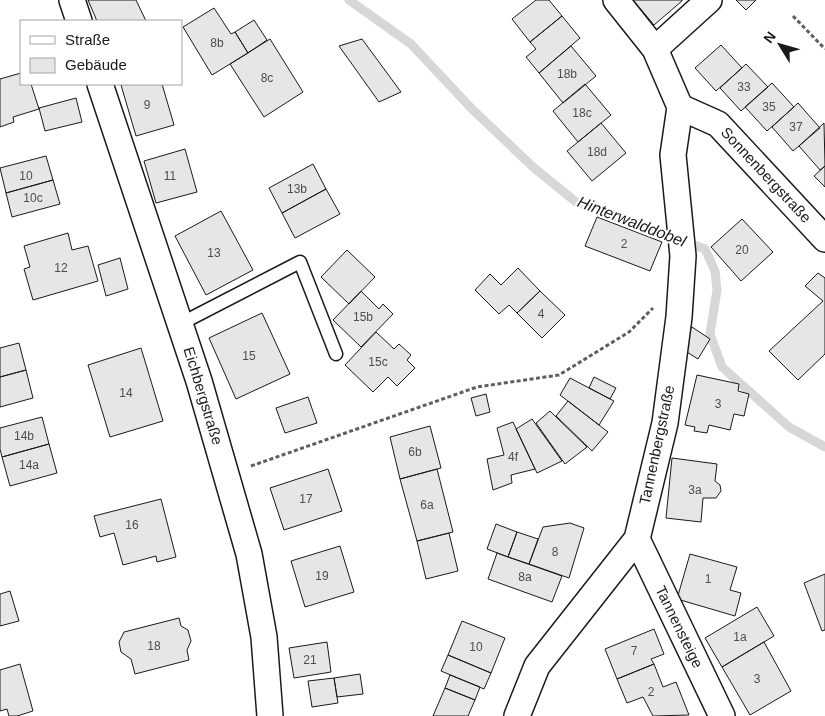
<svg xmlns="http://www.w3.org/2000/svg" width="825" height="716" font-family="Arial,sans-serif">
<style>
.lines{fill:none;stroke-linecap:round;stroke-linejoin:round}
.stream{stroke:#d7d7d7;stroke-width:9}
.building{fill:#e6e6e6;stroke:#1a1a1a}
.lane-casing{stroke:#1a1a1a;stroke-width:15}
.street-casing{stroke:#1a1a1a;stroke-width:28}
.path{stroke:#5f5f5f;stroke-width:3;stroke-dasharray:4 2.5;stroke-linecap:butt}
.lane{stroke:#fff;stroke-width:12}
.street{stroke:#fff;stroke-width:25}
.labels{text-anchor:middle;stroke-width:4;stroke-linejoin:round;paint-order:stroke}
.number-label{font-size:12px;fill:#4d4d4d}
.street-label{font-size:15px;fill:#1a1a1a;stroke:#fff}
.water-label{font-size:16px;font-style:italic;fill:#1a1a1a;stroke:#fff}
</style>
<rect width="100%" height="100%" fill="#fff"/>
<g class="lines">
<path class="stream" d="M349 0 411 44 472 109 533 167 576 202 705 249 715 271 717 290 710 334 722 367 789 427 825 447"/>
</g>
<path class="building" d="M88 0H136L146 21H97Z
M536 0H549L562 16 530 42 512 19Z
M633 0H682V1L654 25Z
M736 0H756L746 10Z
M214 8 231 34 235 32 248 53 212 75 183 27Z
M562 16 580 38 539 73 526 57 536 49 530 42Z
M254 20 267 40 248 53 235 32Z
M270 39 303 92 264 117 230 64Z
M362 39 401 92 379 102 339 46Z
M721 45 742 68 716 91 695 68Z
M571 46 596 76 563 103 539 73Z
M746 64 768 87 741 111 720 88Z
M21 73V84H31L39 109 13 117 14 122 0 127V79Z
M772 83 794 107 767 131 745 107Z
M125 84H162L174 125 136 136 121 85Z
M585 84 611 115 578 142 553 111Z
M76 98 82 122 45 131 39 108Z
M798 103 820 128 793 151 772 127Z
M601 123 626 153 592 181 567 151Z
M824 123 825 166 820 170 799 146Z
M185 149 197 192 156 203 144 161Z
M46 156 53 180 6 193 0 168Z
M313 164 326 189 282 213 269 188Z
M825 166V187L814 176Z
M53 180 60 204 12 217 6 193Z
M326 189 340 214 295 238 282 213Z
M221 211 253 270 206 295 175 236Z
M597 217 662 242 650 271 585 246Z
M742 219 773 252 741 281 711 247Z
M68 233 72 250 88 246 98 281 33 300 24 269 30 267 24 246Z
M347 250 375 277 349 304 321 277Z
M120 258 128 289 106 296 98 265Z
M518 268 540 291 517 313 509 305 499 314 475 290 490 274 501 285Z
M818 273 825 278V354L798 380 769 351 823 301 805 286Z
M361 291 379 309 383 304 393 314 361 347 333 320Z
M540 291 565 315 542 338 517 313Z
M262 313 290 374 236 399 209 338Z
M692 327 710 339 698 359 679 347Z
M376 332 394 349 399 344 411 355 407 360 415 368 397 386 388 377 373 392 345 365Z
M19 343 26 370 0 377V348Z
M141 348 163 421 110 437 88 365Z
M26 370 33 398 0 407V377Z
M697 375 739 384 738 391 749 394 744 416 734 414 730 430 709 425 707 433 694 431 695 427 685 425Z
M594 377 616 388 610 399 589 388Z
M570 378 614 401 599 425 560 395Z
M486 394 490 412 476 416 471 398Z
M308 397 317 423 285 433 276 408Z
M568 401 608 432 592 451 556 416Z
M550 411 587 447 565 464 536 423Z
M42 417 49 444 2 457 0 449V428Z
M532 419 562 461 537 473 516 429Z
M513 422 535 469 511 475 512 483 493 490 487 459 504 455 497 428Z
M430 426 441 468 400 479 390 437Z
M49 444 57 473 10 486 2 457Z
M672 458 717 464 715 481 720 485 721 491 716 498H703L701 522 666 518Z
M328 469 342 511 284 530 270 488Z
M437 469 453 532 417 541 400 479Z
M161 499 176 557 157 562 156 556 123 565 114 533 100 537 94 516Z
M570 523 584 528 569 578 529 564 543 527Z
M496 524 517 532 508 557 487 549Z
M517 532 538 539 529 564 508 557Z
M449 533 458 571 426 579 417 541Z
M340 546 354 592 305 607 291 561Z
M497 553 562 576 552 602 488 579Z
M690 554 737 567 730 590 741 593 735 616 677 599Z
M825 574V630L822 631 804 583Z
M10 591 19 621 0 626V594Z
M757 607 774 636 722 667 705 638Z
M179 618 181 626 188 630 191 641 187 650 189 660 135 674 131 659 121 652 119 642 124 632Z
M462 621 505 638 491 673 448 655Z
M654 629 664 654 651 659 654 664 617 679 605 649Z
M327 642 331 672 294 678 289 648Z
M764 642 791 691 750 715 722 667Z
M448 655 491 673 484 689 441 671Z
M20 664 33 711 17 716H9L7 709 0 711V670Z
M654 664 663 687 676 682 689 715 653 716 643 697 627 703 617 679Z
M360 674 363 694 337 697 334 678Z
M450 675 480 687 475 700 445 688Z
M334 678 338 703 312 707 308 681Z
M445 688 475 700 468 716H433Z"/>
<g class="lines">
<defs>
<path id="lane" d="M180 324 300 262 336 354"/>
<path id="street" d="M72 0 79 21
M616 0 655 49 680 107 718 124 825 239
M655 49 709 0
M100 84 199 381 249 554 264 637 270 716
M637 539 722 716
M517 716 537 666 637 539 665 423 679 317 683 256 673 155 680 107"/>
</defs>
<use href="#lane" class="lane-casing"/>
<use href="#street" class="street-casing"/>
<path class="path" d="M793 16 825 49
M251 466 477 387 559 375 629 332 653 308"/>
<use href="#lane" class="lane"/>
<use href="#street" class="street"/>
</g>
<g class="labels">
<g class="number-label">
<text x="217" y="47">8b</text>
<text x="567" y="78">18b</text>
<text x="267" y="82">8c</text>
<text x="744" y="91">33</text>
<text x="147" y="109">9</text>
<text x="769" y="111">35</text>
<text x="582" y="117">18c</text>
<text x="796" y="131">37</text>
<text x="597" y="156">18d</text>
<text x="26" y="180">10</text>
<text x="170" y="180">11</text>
<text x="297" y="193">13b</text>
<text x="33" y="202">10c</text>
<text x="624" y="248">2</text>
<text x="742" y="254">20</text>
<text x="214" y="257">13</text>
<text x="61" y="272">12</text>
<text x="541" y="318">4</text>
<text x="363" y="321">15b</text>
<text x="249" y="360">15</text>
<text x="378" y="366">15c</text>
<text x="126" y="397">14</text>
<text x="718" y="408">3</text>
<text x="24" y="440">14b</text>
<text x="415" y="456">6b</text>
<text x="513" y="461">4f</text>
<text x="29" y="469">14a</text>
<text x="695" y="494">3a</text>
<text x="306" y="503">17</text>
<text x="427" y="509">6a</text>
<text x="132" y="529">16</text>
<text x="555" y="556">8</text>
<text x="322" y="580">19</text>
<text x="525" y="581">8a</text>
<text x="708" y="583">1</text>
<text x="740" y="641">1a</text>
<text x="154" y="650">18</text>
<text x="476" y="651">10</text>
<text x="634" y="655">7</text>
<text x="310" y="664">21</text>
<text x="757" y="683">3</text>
<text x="651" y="696">2</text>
</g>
<g class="street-label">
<text transform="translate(766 175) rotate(47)" y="5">Sonnenbergstraße</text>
<text transform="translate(203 396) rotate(73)" y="5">Eichbergstraße</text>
<text transform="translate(657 445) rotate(-78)" y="5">Tannenbergstraße</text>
<text transform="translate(679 627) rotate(64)" y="5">Tannensteige</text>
</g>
<g class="water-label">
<text transform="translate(632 221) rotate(21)" y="6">Hinterwalddobel</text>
</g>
</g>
<rect x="20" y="20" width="162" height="65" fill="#ffffff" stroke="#a3a3a3"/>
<rect x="30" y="36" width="25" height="8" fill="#ffffff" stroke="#a3a3a3"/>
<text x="65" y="45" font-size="15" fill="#1a1a1a">Straße</text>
<rect x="30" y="58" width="25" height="15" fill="#e6e6e6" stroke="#a3a3a3"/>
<text x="65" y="70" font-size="15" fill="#1a1a1a">Gebäude</text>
<g transform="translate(780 45) rotate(307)" stroke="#ffffff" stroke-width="4" paint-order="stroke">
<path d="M0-4L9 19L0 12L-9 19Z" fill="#1a1a1a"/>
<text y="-8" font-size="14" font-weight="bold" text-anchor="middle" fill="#1a1a1a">N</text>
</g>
</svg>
